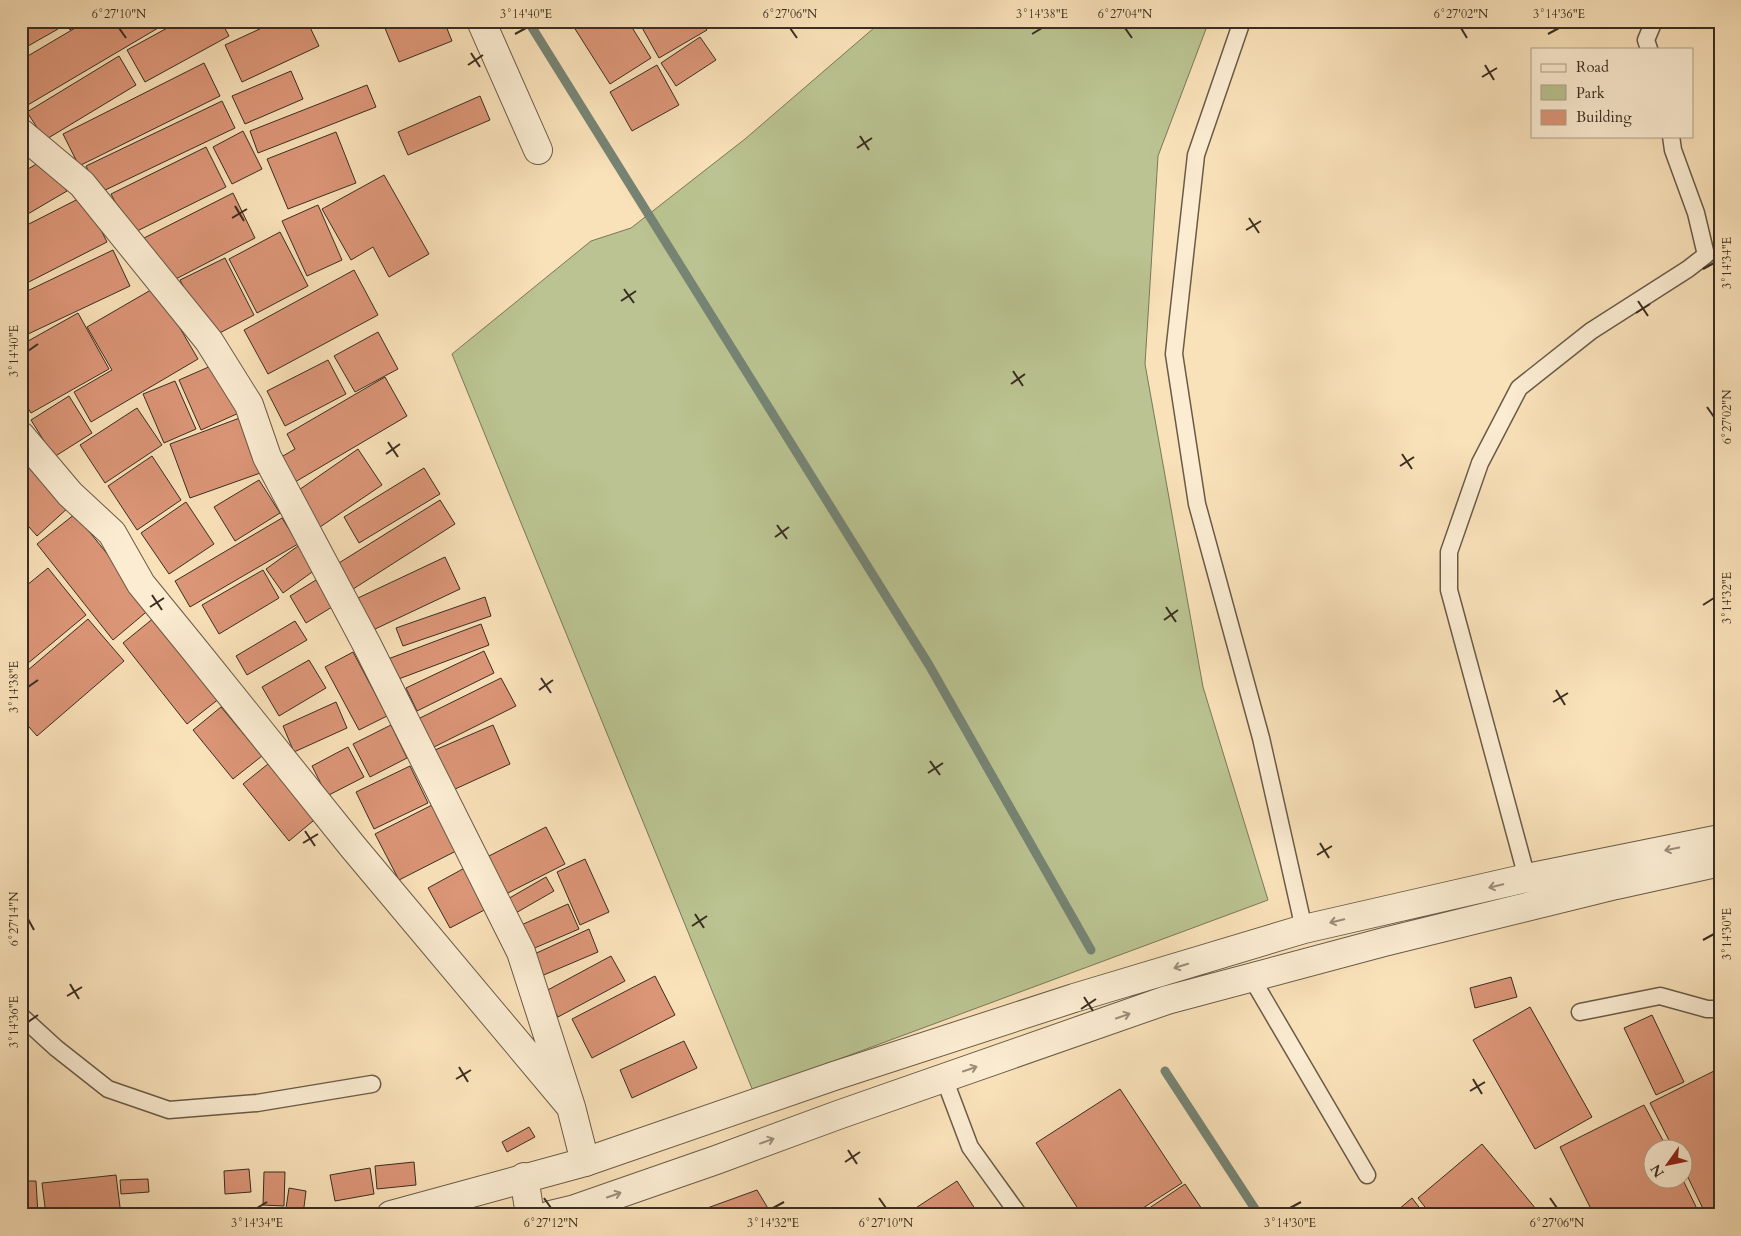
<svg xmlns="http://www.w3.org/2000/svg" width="1741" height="1236" font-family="Cardo,serif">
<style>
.green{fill:#bac391;stroke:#7a7859}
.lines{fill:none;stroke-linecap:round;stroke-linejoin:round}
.stream{stroke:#768474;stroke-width:9}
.building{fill:#db9577;stroke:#3a2e21}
.service-casing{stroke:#6a5b47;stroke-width:19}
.minor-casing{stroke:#6a5b47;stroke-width:30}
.tertiary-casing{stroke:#6a5b47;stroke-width:30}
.service{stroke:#fbecd2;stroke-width:16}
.minor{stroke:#fbecd2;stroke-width:28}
.tertiary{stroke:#fbecd2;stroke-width:28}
.oneway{stroke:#9a8d7a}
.ticks{fill:none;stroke:#3a2e21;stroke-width:2}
.neatline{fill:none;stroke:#3a2e21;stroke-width:2}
.ticks-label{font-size:12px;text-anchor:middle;fill:#3a2e21}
</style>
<rect width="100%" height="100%" fill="#f9e1b9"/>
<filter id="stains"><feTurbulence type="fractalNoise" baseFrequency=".004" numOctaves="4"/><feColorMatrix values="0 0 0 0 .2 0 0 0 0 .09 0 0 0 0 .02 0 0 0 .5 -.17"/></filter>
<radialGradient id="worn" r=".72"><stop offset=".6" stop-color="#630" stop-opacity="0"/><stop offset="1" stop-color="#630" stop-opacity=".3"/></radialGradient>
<path class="green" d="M882 21H1209L1158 156 1145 364 1203 687 1268 900 753 1091 452 354 591 241 631 228 745 139Z"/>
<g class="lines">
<path class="stream" d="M528 21 929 665 1091 950
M1165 1071 1259 1215"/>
</g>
<path class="building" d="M21 21H53L58 29 21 50Z
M65 21H83L70 30Z
M87 21H170L21 109V60Z
M180 21H221L229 36 145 82 127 50Z
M277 21H307L319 46 242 82 225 45Z
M382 21H444L452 41 399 62Z
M570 21H628L651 58 610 84Z
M645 21H701L707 30 659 58 640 24Z
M700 37 716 60 676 86 661 63Z
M119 56 136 85 45 140 27 112Z
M204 63 220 96 79 166 63 134Z
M657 65 679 105 632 131 610 92Z
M291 71 303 99 245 124 232 96Z
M367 85 376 107 258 153 250 131Z
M480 96 490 120 408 155 398 132Z
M222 101 235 128 99 193 86 166Z
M243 131 262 169 232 184 213 147Z
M336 132 356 183 288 209 267 159Z
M206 147 226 187 131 234 111 194Z
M47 158 67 191 21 218V173Z
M384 175 429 254 389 277 373 247 351 260 322 209Z
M233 193 255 238 168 283 144 238Z
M84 196 107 242 21 286V228Z
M318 205 342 260 307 276 282 221Z
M280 232 308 286 257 313 229 259Z
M113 250 130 286 26 335 21 325V294Z
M225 258 254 315 210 338 180 280Z
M354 270 378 315 268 374 244 330Z
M156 287 198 359 91 422 74 392 112 370 87 327Z
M78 313 109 369 31 413 21 397V345Z
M378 332 398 369 355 392 334 356Z
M328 360 346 394 285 426 267 391Z
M220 362 241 412 201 430 179 380Z
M385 377 407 416 290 485 276 460 295 449 287 434Z
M175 381 196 429 164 443 143 394Z
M69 396 92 433 54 457 31 420Z
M137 408 162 445 105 483 80 445Z
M245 416 266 471 190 498 170 444Z
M358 449 382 485 320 527 296 492Z
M21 454 69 507 37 536 21 518Z
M152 456 181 500 137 530 108 486Z
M424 468 440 494 359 543 344 517Z
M259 480 280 513 235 541 214 507Z
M440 500 455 524 350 591 334 566Z
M186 502 214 544 169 574 141 533Z
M75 514 151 608 113 640 37 544Z
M282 518 298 544 190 607 175 581Z
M298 546 315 570 283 593 266 569Z
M445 557 460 589 373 630 358 598Z
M48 568 86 615 21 669V590Z
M263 570 279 598 219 634 202 605Z
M316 580 332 607 306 623 290 596Z
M485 597 491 616 403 646 396 628Z
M155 617 220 698 187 724 123 643Z
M88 619 124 661 37 736 21 718V676Z
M295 621 307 640 247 675 236 656Z
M481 624 489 645 396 680 388 659Z
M484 651 494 673 417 711 406 688Z
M353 652 387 716 359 730 325 667Z
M309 660 326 688 279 716 262 687Z
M501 678 516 706 432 748 418 719Z
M336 702 347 728 294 752 283 726Z
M221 707 262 756 233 779 193 730Z
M391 725 407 758 370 777 353 744Z
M493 725 510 764 453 790 435 750Z
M348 747 364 777 327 796 312 766Z
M273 760 319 816 289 841 243 784Z
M410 766 428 803 374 829 356 792Z
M434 804 458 850 399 880 375 834Z
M546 827 565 864 502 896 483 859Z
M585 859 609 912 580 925 557 872Z
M470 865 492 906 450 928 428 888Z
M546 877 554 891 514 914 506 900Z
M568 904 579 929 530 950 519 926Z
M589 929 598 952 539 977 530 956Z
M611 956 625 981 558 1017 544 992Z
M655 976 675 1015 592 1058 572 1019Z
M1511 977 1517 997 1475 1008 1470 988Z
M1530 1007 1592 1117 1535 1149 1473 1040Z
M1652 1015 1684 1082 1656 1095 1624 1028Z
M684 1041 697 1068 632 1098 620 1070Z
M1720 1068V1215H1706L1684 1169V1148H1673L1650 1103Z
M1120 1089 1182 1183 1132 1215H1082L1036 1143Z
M1644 1105 1667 1148H1654V1178H1682L1700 1215H1594L1560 1147Z
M529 1127 535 1137 507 1152 502 1142Z
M1482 1144 1541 1215H1431L1418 1198Z
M414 1162 416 1185 377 1189 375 1166Z
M370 1168 374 1194 335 1201 330 1175Z
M249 1169 251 1192 225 1194 224 1171Z
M264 1172H285L284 1206 263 1205Z
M116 1175 121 1215H46L42 1183Z
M148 1179 149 1192 121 1194 120 1180Z
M21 1181H36L38 1215H21Z
M957 1181 979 1215H905Z
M1185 1184 1206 1215H1139Z
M289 1188 306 1191 303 1215H285Z
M757 1190 772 1215H688Z
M1412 1198 1425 1215H1392Z
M253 1211 254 1215H228L227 1214Z"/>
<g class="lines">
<defs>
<path id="service" d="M1242 21 1196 155 1174 354 1197 504 1261 738 1304 929
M1649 49 1646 40 1654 21
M1527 878 1449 590V552L1480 463 1519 388 1591 331 1688 269 1706 255 1696 213 1673 150 1671 136
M1251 977 1367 1175
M1580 1012 1660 996 1707 1009H1720
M21 1016 56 1048 108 1089 169 1110 257 1103 372 1084
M944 1078 970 1147 1019 1215"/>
<path id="minor" d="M481 21 538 150
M21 133 82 184 209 341 249 405 267 457 366 643 521 952 571 1107
M21 436 70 494 112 533 141 584 194 649 353 847 571 1107 585 1162
M524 1177 530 1215"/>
<path id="tertiary" d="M391 1215 585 1162 834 1076 1074 998 1304 929 1527 878 1720 839
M550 1215 575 1209 716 1160 838 1115 1167 1000 1384 942 1616 885 1720 862"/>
</defs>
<use href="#service" class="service-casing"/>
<use href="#minor" class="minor-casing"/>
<use href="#tertiary" class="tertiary-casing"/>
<use href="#service" class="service"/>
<use href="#minor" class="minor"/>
<use href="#tertiary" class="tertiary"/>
</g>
<defs><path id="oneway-shaft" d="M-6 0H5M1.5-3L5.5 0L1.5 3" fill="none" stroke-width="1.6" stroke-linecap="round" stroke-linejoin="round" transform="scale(1.25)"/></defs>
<g class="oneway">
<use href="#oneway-shaft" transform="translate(1672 849) rotate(168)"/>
<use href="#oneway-shaft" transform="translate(1496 886) rotate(167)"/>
<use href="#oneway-shaft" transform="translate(1337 921) rotate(167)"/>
<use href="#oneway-shaft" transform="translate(1181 966) rotate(163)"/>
<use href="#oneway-shaft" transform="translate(1123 1016) rotate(-19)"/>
<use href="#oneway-shaft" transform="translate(970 1069) rotate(-19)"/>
<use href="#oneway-shaft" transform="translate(767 1141) rotate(-20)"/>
<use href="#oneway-shaft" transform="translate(614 1195) rotate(-19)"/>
</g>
<path class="ticks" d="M119 28 126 38M790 28 797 38M1125 28 1132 38M1461 28 1467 38M515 34 526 28M1032 34 1042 28M1548 34 1559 28M471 53 480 67M468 65 483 55M1485 65 1494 80M1482 77 1497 68M860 136 869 150M857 148 872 138M235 206 244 221M232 218 247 209M1249 218 1259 233M1246 230 1261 221M1703 269 1714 263M624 289 634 303M621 301 636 291M1638 301 1648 316M1636 313 1650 304M28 351 38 344M1013 371 1023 386M1011 384 1025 374M1707 407 1714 417M388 442 398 457M386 454 400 444M1402 454 1412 469M1400 466 1414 457M777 525 787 539M775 537 789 527M152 595 162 610M1703 605 1714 598M150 607 164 598M1166 607 1176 622M1164 620 1178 610M541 678 551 693M28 687 38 680M539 690 553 680M1556 690 1565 705M1553 702 1568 693M930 761 940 775M928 773 943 763M305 831 315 846M303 843 318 834M1320 843 1329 858M1317 855 1332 846M695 914 704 928M28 919 34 930M692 926 707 916M1703 940 1714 934M70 984 79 999M67 996 82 987M1084 997 1093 1011M1081 1009 1096 999M28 1022 38 1015M459 1067 468 1082M456 1079 471 1070M1473 1079 1482 1094M1470 1091 1485 1082M848 1150 857 1164M845 1162 860 1152M544 1198 551 1208M879 1198 886 1208M1550 1198 1557 1208M257 1208 267 1202M773 1208 784 1202M1290 1208 1301 1202"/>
<rect width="1741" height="1236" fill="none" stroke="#f9e1b9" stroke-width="55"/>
<rect x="1531" y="48" width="162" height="90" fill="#fbecd2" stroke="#aea08b"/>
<rect x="1541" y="64" width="25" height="8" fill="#fbecd2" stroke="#aea08b"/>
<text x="1576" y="72" font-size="15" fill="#3a2e21">Road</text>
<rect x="1541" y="85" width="25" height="15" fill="#bac391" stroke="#aea08b"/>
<text x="1576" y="98" font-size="15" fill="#3a2e21">Park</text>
<rect x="1541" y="110" width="25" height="15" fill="#db9577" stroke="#aea08b"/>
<text x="1576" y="122" font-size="15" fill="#3a2e21">Building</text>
<g transform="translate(1668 1164) rotate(237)"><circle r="24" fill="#fbecd2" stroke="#aea08b"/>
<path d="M0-4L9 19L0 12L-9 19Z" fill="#8f2418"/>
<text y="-8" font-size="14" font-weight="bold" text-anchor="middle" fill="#3a2e21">N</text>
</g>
<rect x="28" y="28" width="1686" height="1180" class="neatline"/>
<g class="ticks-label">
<text x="119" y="18">6°27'10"N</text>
<text x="526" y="18">3°14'40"E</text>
<text x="790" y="18">6°27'06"N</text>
<text x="1042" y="18">3°14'38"E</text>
<text x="1125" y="18">6°27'04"N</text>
<text x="1461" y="18">6°27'02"N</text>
<text x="1559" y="18">3°14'36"E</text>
<text transform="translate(1727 263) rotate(-90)" y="4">3°14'34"E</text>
<text transform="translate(14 351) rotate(-90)" y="4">3°14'40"E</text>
<text transform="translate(1727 417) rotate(-90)" y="4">6°27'02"N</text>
<text transform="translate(1727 598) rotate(-90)" y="4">3°14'32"E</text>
<text transform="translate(14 687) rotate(-90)" y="4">3°14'38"E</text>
<text transform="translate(14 919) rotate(-90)" y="4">6°27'14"N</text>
<text transform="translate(1727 934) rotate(-90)" y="4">3°14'30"E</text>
<text transform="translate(14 1022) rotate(-90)" y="4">3°14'36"E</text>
<text x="257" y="1227">3°14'34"E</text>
<text x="551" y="1227">6°27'12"N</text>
<text x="773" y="1227">3°14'32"E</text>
<text x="886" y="1227">6°27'10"N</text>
<text x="1290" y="1227">3°14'30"E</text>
<text x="1557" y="1227">6°27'06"N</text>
</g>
<rect width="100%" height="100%" filter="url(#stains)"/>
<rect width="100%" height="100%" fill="url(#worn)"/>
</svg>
